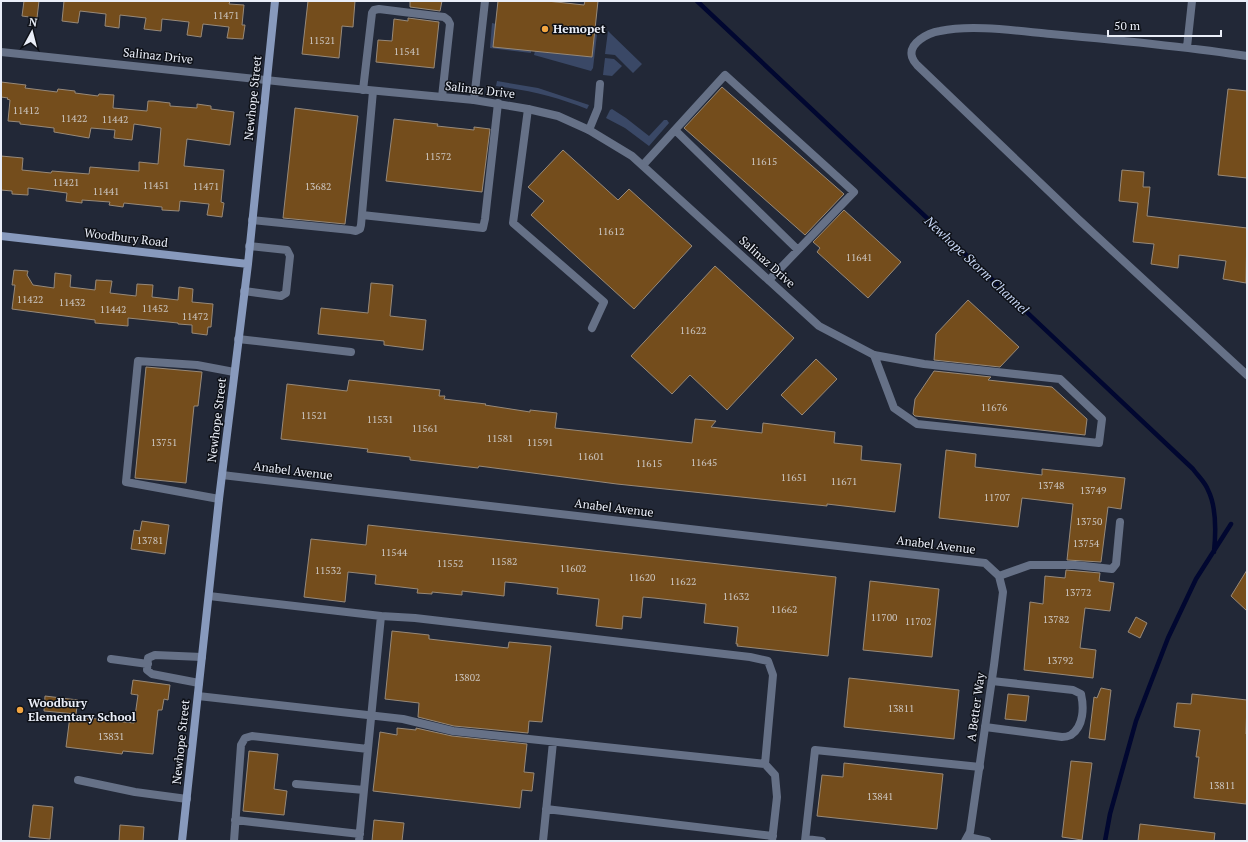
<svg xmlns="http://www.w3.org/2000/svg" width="1248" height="842" font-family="'PT Serif',serif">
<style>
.green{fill:#3a4866}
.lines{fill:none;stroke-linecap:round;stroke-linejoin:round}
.stream{stroke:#010730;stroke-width:4.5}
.building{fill:#744d1c;stroke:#978979}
.lane{stroke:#667187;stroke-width:8}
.street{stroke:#667187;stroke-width:8}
.secondary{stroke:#889abd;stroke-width:8}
.poi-dot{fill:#f2a541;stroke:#0e1118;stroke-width:1.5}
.labels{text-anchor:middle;stroke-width:3;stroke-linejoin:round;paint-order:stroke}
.number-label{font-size:10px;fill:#ccc6c1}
.poi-label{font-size:12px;font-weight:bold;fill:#eaeef8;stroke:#0e1118;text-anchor:start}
.street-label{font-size:12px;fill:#eaeef8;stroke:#0e1118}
.water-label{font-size:13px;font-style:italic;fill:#c7d6f4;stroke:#0e1118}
</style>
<rect width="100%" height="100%" fill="#222837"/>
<path class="green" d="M492 23 496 24 531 51V53L490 48Z
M608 31 642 64 633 73 615 55 605 54Z
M595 33 597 34 593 68 591 71 534 55 535 51 592 57Z
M605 58 614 59 622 66 612 76 603 75Z
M497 81 538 88 589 105 587 109C558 97 528 90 496 86Z
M612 109 626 118 649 136 664 120H667L669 123 649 146 625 128 606 118 610 110Z"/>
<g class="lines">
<path class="stream" d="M697 1 1193 469C1198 476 1205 482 1208 490 1217 508 1216 532 1214 552
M1105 841 1110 814 1136 721 1168 638 1196 579 1231 524"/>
</g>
<path class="building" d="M24 1H39L37 18 22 16Z
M64 1H230L229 4 244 5 242 25H245L243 39 227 38 229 27 203 24 201 37 187 35 189 22 162 19 161 31 144 29 146 18 120 15 119 28 105 26 106 14 80 11 78 23 62 21Z
M308 1H355L353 27 342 26 339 58 302 54Z
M410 1H442L440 11 410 7Z
M498 1H547L584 5 585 1H598L592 57 493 47Z
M408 18 439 22 434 68 376 62 378 40 392 41 394 19 408 21Z
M1 82 26 85 25 88 57 92 58 89 75 91V93L98 96 99 94 114 95 113 108 147 111 148 101H153L170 103V106L197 108V104L211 106V109L234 112 230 145 187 139 184 166 224 170 221 202 224 203 222 217 207 215 209 204 180 201 179 211 162 210V207L124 203 123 207 109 205 110 202 82 200V203L66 201 67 193 28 188V195L12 194V191L1 190V156L23 158 22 170 51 173 52 171 89 174 90 167 139 171V162L158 164 161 128 134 124 132 140 114 138 115 130 91 128 89 138 54 132V128L20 124V122L8 121 10 100 7 99 8 98 1 97Z
M722 87 844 194 805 235 684 128Z
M1228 89 1247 91V178L1218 175Z
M295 108 358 116 345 224 283 218Z
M394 119 438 124 437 126 474 130V127L490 129 482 192 386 181Z
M563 150 618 200 629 189 692 246 634 309 531 215 544 201 528 187Z
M1122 170 1144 172 1143 187H1150L1147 216 1247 228 1246 283 1223 279 1226 261 1179 255 1178 268 1151 264 1154 244 1133 242 1138 203 1119 201Z
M844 210 901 262 868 298 817 252 820 248 813 242Z
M715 266 794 338 727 410 690 375 672 394 631 356Z
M14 270 28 271 27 275 33 285 54 288 55 273 71 275 70 287 95 290 96 280 112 281 110 293 136 296 137 284 153 285 152 297 178 300 179 287 193 289 192 302 213 304 211 327H208L207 335 192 333V325L178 324V323L128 318V326L95 323V320L12 309 15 285H12Z
M371 283 393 285 390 316 426 320 423 350 384 345V341L318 334 321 308 368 313Z
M968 300 1019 347 1000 367 934 360 936 334Z
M816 359 837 379 802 415 781 395Z
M146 367 202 372 198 406H194L186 483 135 478Z
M934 371 991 377 988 380 1052 387 1087 419 1085 435 915 416 913 414 915 399Z
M349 380 440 390 439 396H445L444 399 486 404 485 405 530 412V410L557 413 555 428 692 443 695 419 716 421 711 427 762 433 763 423 835 432 834 443 862 446 861 460 901 464 895 512 827 504V506L617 484 479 466 478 468 410 460V457L367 452 368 449 281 439 287 384 347 391Z
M946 450 976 454 975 467 1042 475V469L1125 478 1121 509 1108 507 1101 562 1067 560 1073 504 1022 498 1018 527 939 518Z
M142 521 169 525 165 554 131 549 134 530 140 531Z
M368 525 836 577 828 656 737 646 738 644H736L738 627 704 623 706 604 654 598 643 597 641 618 623 616 622 629 596 626 599 599 557 594 558 588 516 583 505 582 504 596 462 591V595L432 592V594L417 593 418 589 375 584 376 575 348 572 345 602 304 597 311 539 366 545Z
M1066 570 1100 573 1099 581 1114 583 1110 611 1085 608 1080 648 1096 650 1093 678 1024 670 1030 602 1043 604 1045 576 1065 578Z
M1247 570V611L1231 596Z
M870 581 939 589 932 657 863 650Z
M1136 617 1147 623 1140 638 1128 632Z
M392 631 429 635V639L508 648 509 642 551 646 542 722 529 721 528 733 454 726 418 717 419 703 385 699Z
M849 678 959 690 954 739 844 727Z
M133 680 170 685 168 700 164 699 162 710H158L153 754 123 751 122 754 66 747 70 716 134 723 138 695 131 694Z
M1101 688 1111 690 1105 740 1089 738 1094 697 1097 698Z
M1008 694 1029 696 1026 721 1005 719Z
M1192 694 1247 700 1246 734H1247V794L1246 804 1194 798 1199 757H1196L1200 730 1174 727 1177 703 1191 704Z
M45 696 78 700 76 714 44 711Z
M397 728 416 730V728L452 736 527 744 524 772 534 773 532 791 522 790 520 808 373 791 380 732 397 735Z
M249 751 278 754 274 789 287 791 284 815 243 811Z
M1071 761 1092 763 1082 840 1062 837Z
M844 763 943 774 937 829 817 816 822 775 843 777Z
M33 805 53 807 50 839 29 837Z
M374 820 404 823 402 841H372Z
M1140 824 1215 833 1214 841H1138Z
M120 825 144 827 143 841H119Z"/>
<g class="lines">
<path class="lane" d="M1187 47 1192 1
M1247 56C1182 46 1117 40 1051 34 1018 31 972 24 940 31 928 33 908 43 912 57 913 60 915 63 917 65L1078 219 1247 375
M363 90 372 13 374 10 379 9 444 17 448 20 450 24 442 97
M474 100 485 1
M528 109 513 223 604 302 592 328
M589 130 598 108 600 84
M675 130 798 250
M643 165 725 75 854 192 769 280
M362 215 483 228 485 219 498 103
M252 220 351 230 356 231 360 229 361 225 373 91
M244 291 281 296 286 293 290 256 287 250 249 246
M238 339 351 352
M874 355 924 364 1060 379 1102 419 1099 443 917 424 894 408Z
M219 499 126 482 138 361 197 365 234 372
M999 576 1030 565H1075L1112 569 1116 564 1120 522
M209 596 381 616 359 841
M381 616 415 618 750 657 768 661 773 675 765 764
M111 659 148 664
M199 683 152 674 147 670 148 658 155 655 202 657
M198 696 403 719 453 731 765 764 775 775 777 797 772 841
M985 727 1062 737C1064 737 1069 736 1071 735 1084 726 1084 707 1081 694L1073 690 992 681
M78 780 135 792 187 799
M296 784 364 790
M546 809 773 836
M235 820 360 834
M968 837 987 841
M806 839 822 841
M234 841 241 745 245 738 252 736 368 749
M543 841 553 742
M805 841 815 750 980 767"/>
<path class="street" d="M1 52 294 83 474 100 528 109 558 116 589 130 632 156 819 326 874 355
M222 475 985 563 999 576 1003 592 994 665 970 832 965 841"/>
<path class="secondary" d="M1 236 248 264
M182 841 219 499 248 264 275 1"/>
</g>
<g class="poi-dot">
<circle cx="545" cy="29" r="4"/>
<circle cx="20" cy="710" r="4"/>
</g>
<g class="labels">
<g class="number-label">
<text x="226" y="19">11471</text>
<text x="322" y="44">11521</text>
<text x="407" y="55">11541</text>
<text x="26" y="114">11412</text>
<text x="74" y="122">11422</text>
<text x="115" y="123">11442</text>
<text x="438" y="160">11572</text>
<text x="764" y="165">11615</text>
<text x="66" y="186">11421</text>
<text x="156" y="189">11451</text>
<text x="206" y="190">11471</text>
<text x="318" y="190">13682</text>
<text x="106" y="195">11441</text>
<text x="611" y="235">11612</text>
<text x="859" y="261">11641</text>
<text x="30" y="303">11422</text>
<text x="72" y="306">11432</text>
<text x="155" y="312">11452</text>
<text x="113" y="313">11442</text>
<text x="195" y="320">11472</text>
<text x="693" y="334">11622</text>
<text x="994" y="411">11676</text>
<text x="314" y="419">11521</text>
<text x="380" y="423">11531</text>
<text x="425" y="432">11561</text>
<text x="500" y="442">11581</text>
<text x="164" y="446">13751</text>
<text x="540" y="446">11591</text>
<text x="591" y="460">11601</text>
<text x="704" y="466">11645</text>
<text x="649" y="467">11615</text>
<text x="794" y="481">11651</text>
<text x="844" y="485">11671</text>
<text x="1051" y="489">13748</text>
<text x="1093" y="494">13749</text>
<text x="997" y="501">11707</text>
<text x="1089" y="525">13750</text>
<text x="150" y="544">13781</text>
<text x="1086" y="547">13754</text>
<text x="394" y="556">11544</text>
<text x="504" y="565">11582</text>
<text x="450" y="567">11552</text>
<text x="573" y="572">11602</text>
<text x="328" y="574">11532</text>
<text x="642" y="581">11620</text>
<text x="683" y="585">11622</text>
<text x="1078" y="596">13772</text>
<text x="736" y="600">11632</text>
<text x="784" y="613">11662</text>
<text x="884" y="621">11700</text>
<text x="1056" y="623">13782</text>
<text x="918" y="625">11702</text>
<text x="1060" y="664">13792</text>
<text x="467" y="681">13802</text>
<text x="901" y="712">13811</text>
<text x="111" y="740">13831</text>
<text x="1222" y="789">13811</text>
<text x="880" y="800">13841</text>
</g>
<g class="poi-label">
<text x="553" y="33">Hemopet</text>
<text x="28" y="707">Woodbury<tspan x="28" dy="14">Elementary School</tspan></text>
</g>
<g class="street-label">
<text transform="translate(158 56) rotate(6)" y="4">Salinaz Drive</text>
<text transform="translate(480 90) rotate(7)" y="4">Salinaz Drive</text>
<text transform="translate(253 98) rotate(-84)" y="4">Newhope Street</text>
<text transform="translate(126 238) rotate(7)" y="4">Woodbury Road</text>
<text transform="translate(767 262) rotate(42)" y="4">Salinaz Drive</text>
<text transform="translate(217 420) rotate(-83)" y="4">Newhope Street</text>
<text transform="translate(293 471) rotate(7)" y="4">Anabel Avenue</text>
<text transform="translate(614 508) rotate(7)" y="4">Anabel Avenue</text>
<text transform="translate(936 545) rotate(7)" y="4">Anabel Avenue</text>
<text transform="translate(976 707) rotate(-82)" y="4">A Better Way</text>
<text transform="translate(181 742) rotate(-84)" y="4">Newhope Street</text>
</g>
<g class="water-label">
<text transform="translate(977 265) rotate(43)" y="5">Newhope Storm Channel</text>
</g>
</g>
<rect width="1248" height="842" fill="none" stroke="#eaeef8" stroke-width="4"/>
<g transform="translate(32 32) rotate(7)" stroke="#0e1118" stroke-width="3" paint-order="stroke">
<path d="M0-3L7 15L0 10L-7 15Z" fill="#eaeef8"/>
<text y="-6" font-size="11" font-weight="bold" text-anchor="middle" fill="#eaeef8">N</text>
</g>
<path d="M1108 30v6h113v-6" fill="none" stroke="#eaeef8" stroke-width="2"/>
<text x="1114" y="30" font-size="12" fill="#eaeef8" stroke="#0e1118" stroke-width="3" paint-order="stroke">50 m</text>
</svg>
